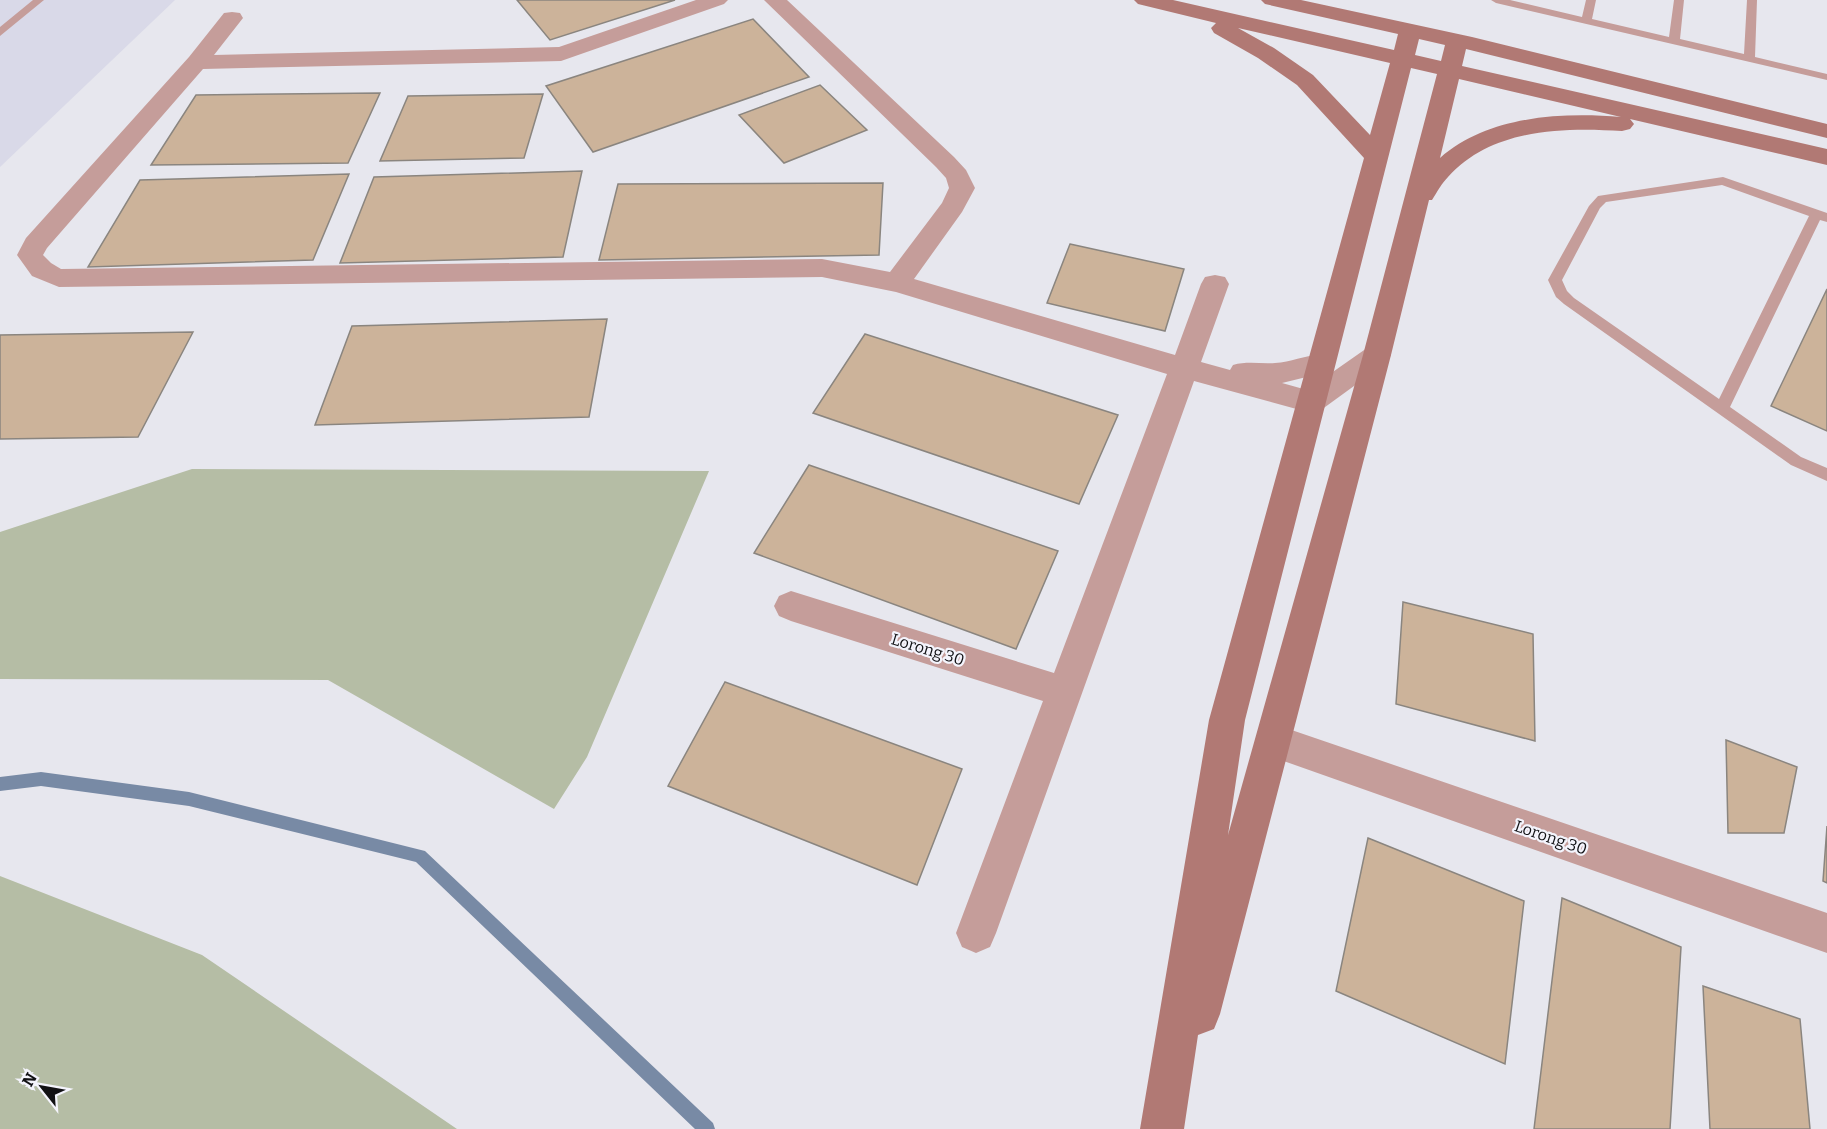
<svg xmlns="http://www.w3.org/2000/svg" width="1827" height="1129" font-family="Bitter,serif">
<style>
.built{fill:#d9d9e8}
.green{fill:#b5bda5}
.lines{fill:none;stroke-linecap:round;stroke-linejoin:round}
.stream{fill:#788aa5;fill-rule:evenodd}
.building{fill:#ccb39a;stroke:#8a857f;stroke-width:1.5}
.lane{fill:#c59d9a;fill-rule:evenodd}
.street{fill:#c59d9a;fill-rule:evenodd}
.secondary{fill:#b17974;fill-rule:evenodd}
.labels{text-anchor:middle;stroke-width:4.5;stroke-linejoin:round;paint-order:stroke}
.street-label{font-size:16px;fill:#111114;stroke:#f4f4fc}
</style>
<rect width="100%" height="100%" fill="#e7e7ee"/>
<path class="built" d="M0 0H175L0 167Z"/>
<path class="green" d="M192 469 709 471 587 757 554 809 328 680 0 679V532Z
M0 876 202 955 457 1129H0Z"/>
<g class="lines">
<path class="stream" d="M41 772 189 792 425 851 713 1123 715 1129H695L416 862 189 806 41 786 0 791V777Z"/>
</g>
<path class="building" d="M517 0H675L550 40Z
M753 19 809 77 593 152 546 86Z
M820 85 867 130 784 163 739 115Z
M380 93 348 163 151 165 196 95Z
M543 94 524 158 380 161 408 96Z
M582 171 563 257 340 263 374 177Z
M349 174 313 260 88 267 140 180Z
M883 183 879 255 599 260 618 184Z
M1070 244 1184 269 1165 331 1047 303Z
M1827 289V431L1771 406Z
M607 319 589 417 315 425 352 326Z
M193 332 138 437 0 439V335Z
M865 334 1118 415 1079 504 813 413Z
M809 465 1058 551 1016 649 754 553Z
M1403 602 1533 634 1535 741 1396 704Z
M725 682 962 769 917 885 668 786Z
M1726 740 1797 767 1784 833H1728Z
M1827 826V883L1823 881Z
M1368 838 1524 901 1505 1064 1336 991Z
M1562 898 1681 947 1670 1129H1534Z
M1703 986 1800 1019 1810 1129H1710Z"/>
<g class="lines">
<path class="lane" d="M33 0H44L0 36V27Z
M1491 0H1510L1582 17 1586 0H1596L1592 19 1669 37 1674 0H1684L1680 39 1744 54 1747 0H1757L1755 57 1827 74V80L1496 3Z
M1723 177 1827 213V222L1820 220 1730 407 1801 457 1827 468V481L1791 465 1564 304 1556 297 1548 280 1589 206 1598 196ZM1722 185 1809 216 1719 399 1574 298 1567 291 1562 280 1600 208 1606 202Z"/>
<path class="street" d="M696 0H728L724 4 561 61 203 69 47 248 43 255 51 263 61 269 822 259 890 272 942 203 949 188 946 178 936 167 764 0H787L954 157 966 170 975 188 962 212 914 279 1175 355 1201 284 1205 277 1215 275 1225 277 1229 284 1201 362 1230 370 1233 365C1247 361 1260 364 1275 363 1295 362 1312 351 1331 357L1335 364 1331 371 1282 383 1307 390 1367 348 1377 345 1387 348 1391 355 1387 362 1321 410 1311 413 1194 381 996 933 990 947 976 953 962 947 956 933 1043 701 791 621 779 616 774 606 779 596 791 591 1054 673 1167 374 896 292 822 277 59 287 32 276 17 255 26 238 189 57 224 13 232 12 240 13 243 18 214 55 559 47Z
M1274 724 1827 913V953L1261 753 1256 741 1261 729Z"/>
<path class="secondary" d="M1134 0H1173L1394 50 1398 34 1265 4 1261 0H1301L1472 37 1827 124V138L1466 49 1462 66 1827 149V165L1630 119 1634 124 1630 129 1622 131C1562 127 1491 129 1448 177 1442 183 1437 192 1432 200H1429L1391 355 1220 1014 1214 1029 1198 1035 1184 1129H1140L1209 720 1364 158 1297 85 1258 58 1214 33 1211 28 1216 23 1138 4ZM1238 28 1390 63 1370 135 1313 75 1274 48ZM1419 39 1445 45 1441 61 1415 55ZM1411 68 1437 74 1363 355 1228 835 1245 720ZM1459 79 1621 117C1560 112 1488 116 1440 158Z"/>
</g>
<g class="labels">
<g class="street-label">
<text transform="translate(928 649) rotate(17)" y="6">Lorong 30</text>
<text transform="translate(1551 837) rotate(19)" y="6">Lorong 30</text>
</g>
</g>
<g transform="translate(42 1087) rotate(301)" stroke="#f4f4fc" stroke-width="4.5" paint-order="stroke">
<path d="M0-4.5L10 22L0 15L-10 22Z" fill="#111114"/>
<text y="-9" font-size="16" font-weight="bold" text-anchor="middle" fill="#111114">N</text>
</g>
</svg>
